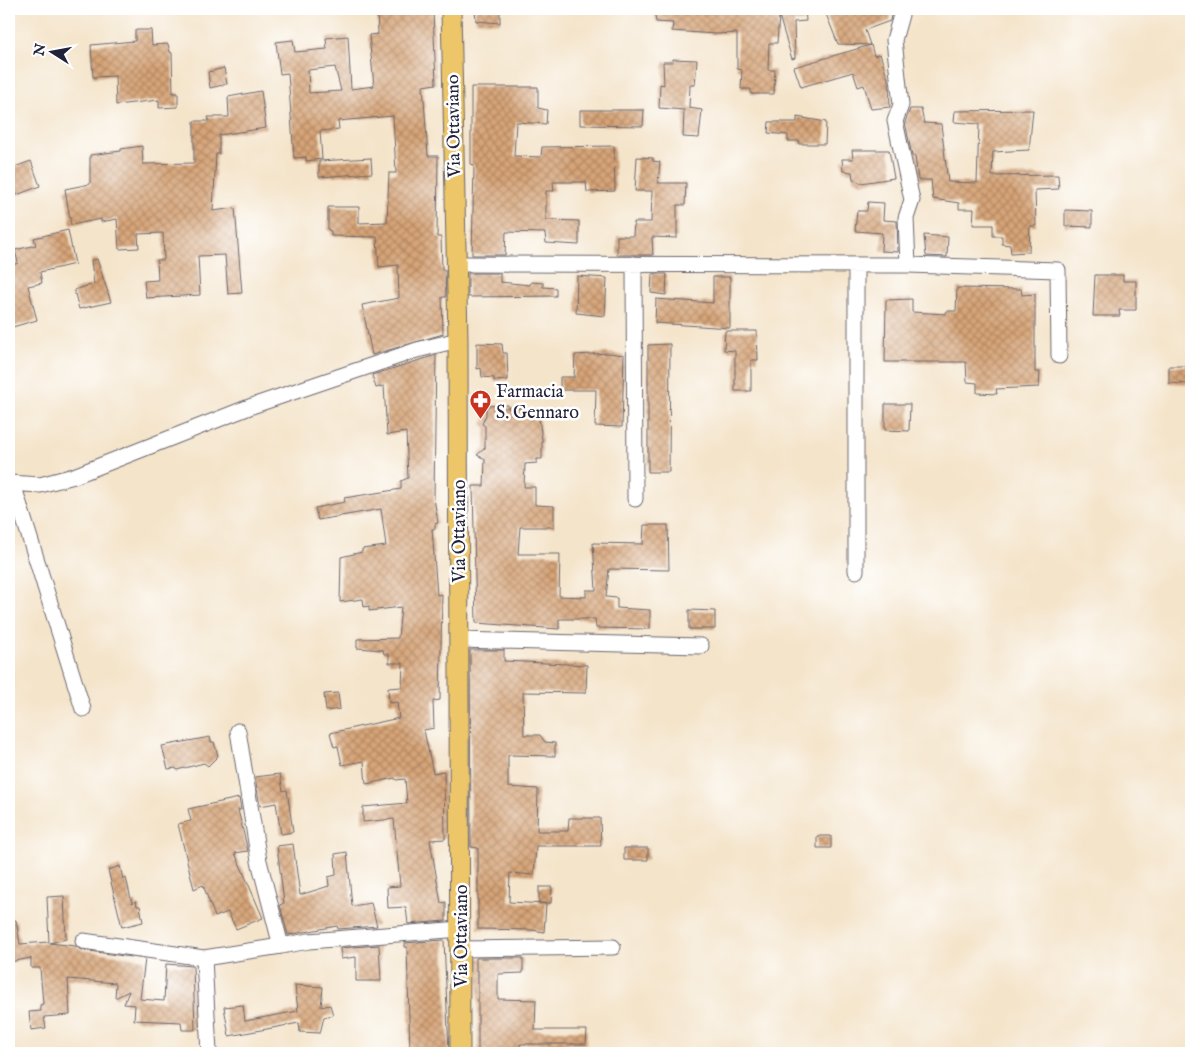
<svg xmlns="http://www.w3.org/2000/svg" width="1200" height="1062" font-family="'IM FELL English',serif">
<style>
.building{fill:url(#building-cross-hatch);fill-rule:evenodd}
.lines{fill:none;stroke-linecap:round;stroke-linejoin:round}
.minor-casing{stroke:#6c666d;stroke-width:17}
.major-casing{stroke:#6c666d;stroke-width:21}
.minor{stroke:#fff;stroke-width:15}
.major{stroke:#ecc669;stroke-width:19}
.labels{text-anchor:middle;stroke-width:5;stroke-linejoin:round;paint-order:stroke}
.street-label{font-size:18px;fill:#22223b;stroke:#fff}
.poi-label{font-size:18px;fill:#22223b;stroke:#fff;text-anchor:start}
</style>
<defs>
<pattern id="building-cross-hatch" width="8" height="8" patternUnits="userSpaceOnUse" patternTransform="scale(1.25)"><rect width="8" height="8" fill="#d7a477"/><path d="M0 0l8 8M0 8l8-8" fill="none" stroke="#ae8563"/></pattern>
</defs>
<rect width="100%" height="100%" fill="#fff"/>
<filter id="ink" filterUnits="userSpaceOnUse"><feTurbulence type="fractalNoise" baseFrequency=".02" numOctaves="2"/><feDisplacementMap in="SourceGraphic" scale="10" xChannelSelector="R" yChannelSelector="G"/><feConvolveMatrix kernelMatrix="1 2 1 2 8 2 1 2 1" color-interpolation-filters="sRGB"/></filter>
<filter id="wash" filterUnits="userSpaceOnUse"><feTurbulence type="fractalNoise" baseFrequency=".0096" numOctaves="4" result="noise"/><feDisplacementMap in="SourceGraphic" scale="20" xChannelSelector="R" yChannelSelector="G"/><feGaussianBlur stdDeviation="1.12" result="paint"/><feColorMatrix in="noise" values="0 0 0 0 0 0 0 0 0 0 0 0 0 0 0 0 0 1.4 0 .05"/><feComposite in="paint" operator="in"/></filter>
<g filter="url(#wash)">
<rect width="100%" height="100%" fill="#f4e4ca"/>
<g id="blocks">
<path class="building" d="M377 9H433L436 84 423 86 428 156H438L437 237H441L442 270H445L446 297H442L443 334 372 355 362 305 399 298 398 265 379 267 377 237 331 236V231L328 230V207H359V223L387 222 389 173H396L393 116 338 121 339 129 320 131 322 159 306 161V157L294 158 288 73 280 74 276 42 293 40 295 52 327 49 326 38 348 36 351 89 374 86 369 35 378 34ZM335 67 341 91 309 93 308 70Z
M475 9H500V23L476 21Z
M654 9H805L806 21 794 22 795 58 792 59 779 16 777 43H769L768 70H775L774 94H751V89H741L742 70 737 69V33L715 34 672 31 673 23 656 22Z
M824 9H890L891 15 890 21 865 30 870 45 838 44Z
M135 30H151L152 45 168 44 170 52 172 53 173 93H178V107L159 108V100L116 105 115 76 93 77 91 45 135 41Z
M871 45 874 56 880 54 889 82 890 107 871 109 864 85 858 87 853 72 801 87 794 67Z
M673 59 697 60 695 85H690L689 108 702 110 699 138 683 137 684 110 659 108 660 84 664 85 663 62H673Z
M224 68 227 84 210 88 208 72Z
M471 87H538V108L547 110 546 124 516 122 514 156 541 157 542 147 614 146 615 191 587 192 586 182H553L554 191H546V220L579 221V245L546 243 545 233 506 232 505 255H472L474 165 471 164Z
M261 91 266 128 219 135V154H216L213 211 235 208 242 293 228 294 225 255 198 256 200 295 146 298 144 281 158 280 157 260H164L163 233 138 234 139 248 119 249 117 219 101 222V219L71 225 65 189 90 184V155L121 151V149L142 146 143 164 194 163V121H209L208 117H229L228 97Z
M910 109H921L924 123 941 124 948 182 977 183 979 124 954 122 955 111 1033 110 1029 150 993 152 992 176 1058 175 1059 189 1035 190 1036 226H1030L1029 252 1011 253 1010 245 1002 244V236H993V225H973L974 209H959V203L933 199 931 180H918L915 156H912L905 122Z
M580 110H644L643 126 580 125Z
M797 117 826 122 825 144H799L800 141H788V135L768 133 769 122H797Z
M852 150H889L894 178 861 183 853 179 852 172 843 171 842 159H853Z
M637 157 653 158V161L660 162 658 183H686L685 205H677V238L652 237 653 255H617V236H633L634 222H651L652 191H635Z
M371 158 372 173 319 177V161Z
M31 161 40 186 9 198V169Z
M868 202 884 203 883 220 897 221 898 252 881 251 882 233 855 231 857 211H867Z
M1065 210 1092 211V227L1065 226Z
M68 230 75 264 40 272 42 283 28 286 37 320 9 328V266L18 263 15 250 36 245 34 238Z
M924 235 948 237 947 257 926 256Z
M97 259 111 302 79 309 74 290 94 284 91 260Z
M468 273H500V282L530 285 531 282 543 283V287L556 288V296L468 297Z
M652 274H667L666 295 651 293Z
M1095 275H1123V281H1136V310H1119L1120 316H1093Z
M577 276 607 278 605 316 576 313Z
M713 277H730V328L655 323 656 299 713 303Z
M957 288 1021 289 1022 295 1035 294V372H1040L1039 387 996 389 997 394 977 393V383L967 382 966 362H885L886 300 912 299V312L946 314V311H956Z
M725 331H757L758 360H751V391H735V351L724 350Z
M477 343 502 344 503 353H507L508 380 494 381V378L482 377 481 368 477 369Z
M670 344 669 472H648V345Z
M609 353 624 355 622 427 595 426 596 390H560V377H574L575 355Z
M436 355 434 498 438 523 435 524V529H432L437 595 442 594 440 700 433 701 434 728 424 730 433 773 444 771 445 839 430 840 441 903 446 902V921L408 924 406 907 388 908 387 887 400 886 394 819 363 822V807L407 803 405 779 396 780 395 778 366 784 364 761 342 765 338 746 334 747 330 733 399 718 397 702 389 703 388 688 402 687 403 663H389V654H384L383 650 357 648V639L398 638 401 607 369 611V606L364 607 363 599 340 602 341 557 362 552V549L386 546 381 509 318 520 315 508 345 502 344 498 401 489V481L408 478 406 432 387 435 384 386 376 388 372 375Z
M1169 366H1191V384L1169 383Z
M885 404H910L909 431 885 430Z
M508 405V408H526V411H538L542 439V459H537V463L525 464 524 487H535V505L554 506V527H520L518 554H560L559 596 586 597V590H596L593 543 643 544 644 525H668L669 570 609 569 606 597 617 598V608L650 610V629L596 628 595 619H559V629L476 623 473 486H484L485 459 477 455 485 448V426L482 424 486 415V406Z
M689 610 715 611V629H689Z
M470 650H504V661L587 665 586 693 523 692 524 735H540L545 742 555 743V756L508 755V787L538 789 537 831H568L569 818H600L601 846H536L534 875 510 873 509 902 546 904 544 932 532 930 478 929V848L471 847Z
M338 693 340 709 326 711 324 694Z
M210 737 211 742H214L218 756 208 766 204 763 177 770 176 768 168 769 162 746Z
M280 774 283 791 287 790 293 832 281 834 276 803 260 806 255 777Z
M239 798 241 810H238L248 851 235 853 263 918 236 929 228 912 215 917 203 885 194 889 178 824 191 821 188 809Z
M817 836H831V848H817Z
M293 844 300 895 329 886 328 877 336 875 335 854 347 852 352 906 371 903 377 926 338 929 337 926 288 935 280 905 284 903 277 846Z
M624 848H648V860H624Z
M120 866 123 879 126 878 132 903 136 901 137 906H140L143 922 122 927 108 870Z
M539 887H552L551 903H539Z
M64 896 66 939 50 943 75 946 82 950 145 959 140 999 164 1001 166 964 193 966 195 1030H182L181 1022 134 1020 135 1005 124 1004 129 991 115 998 116 983 68 979 70 1015 44 1017 46 1028 31 1030 29 1012 41 1011 40 1005 43 1004 40 968H31V958L10 962 9 921 16 920 20 944 49 942 47 897Z
M444 940 449 1053H410L407 947H405V943Z
M379 945 381 981H356V957L341 959 340 948Z
M476 958H523V973L498 974V999L536 1000 535 1030H587L586 1044H520V1051L478 1053V971H476Z
M295 985 323 987 321 1007 330 1005 333 1015 324 1017 320 1033 300 1032 299 1023 229 1036 224 1007 243 1005 245 1021 298 1011Z"/>
</g>
</g>
<g filter="url(#ink)">
<use href="#blocks" fill-opacity="0" stroke="#6c666d" stroke-width="1"/>
<g class="lines">
<defs>
<path id="minor" d="M899 9 901 15 894 40 901 105 895 121 912 200 906 218 908 265
M456 264 908 265 1058 270 1059 356
M634 264 635 499
M9 483 40 485 74 476 252 406 417 350 458 340
M13 484 83 709
M856 571V265
M460 640 701 646
M83 941 204 958 281 946 259 861 238 731
M281 946 309 941 461 929
M461 949 613 947
M204 958 209 1053"/>
<path id="major" d="M451 9 458 340 460 1053"/>
</defs>
<use href="#minor" class="minor-casing"/>
<use href="#major" class="major-casing"/>
<use href="#minor" class="minor"/>
<use href="#major" class="major"/>
</g>
</g>
<defs>
<symbol id="pharmacy-pin" viewBox="-11 -11 22 30"><path d="M0 17L-7.5 6A9.5 9.5 0 1 1 7.5 6Z" fill="#c8321e" stroke="#fff"/><path d="M-2-6h4v4h4v4h-4v4h-4v-4h-4v-4h4Z" fill="#fff"/></symbol>
</defs>
<g fill-rule="evenodd">
<use href="#pharmacy-pin" x="468" y="388" width="25" height="34"/>
</g>
<g class="labels">
<g class="street-label">
<text transform="translate(453 126) rotate(-91)" y="6">Via Ottaviano</text>
<text transform="translate(459 531) rotate(-90)" y="6">Via Ottaviano</text>
<text transform="translate(461 936) rotate(-90)" y="6">Via Ottaviano</text>
</g>
<g class="poi-label">
<text x="496" y="397">Farmacia<tspan x="496" dy="21">S. Gennaro</tspan></text>
</g>
</g>
<rect width="1200" height="1062" fill="none" stroke="#fff" stroke-width="30"/>
<g transform="translate(52 52) rotate(281)" stroke="#ffffff" stroke-width="4" paint-order="stroke">
<path d="M0-4L9 19L0 12L-9 19Z" fill="#22223b"/>
<text y="-8" font-size="14" font-weight="bold" text-anchor="middle" fill="#22223b">N</text>
</g>
</svg>
